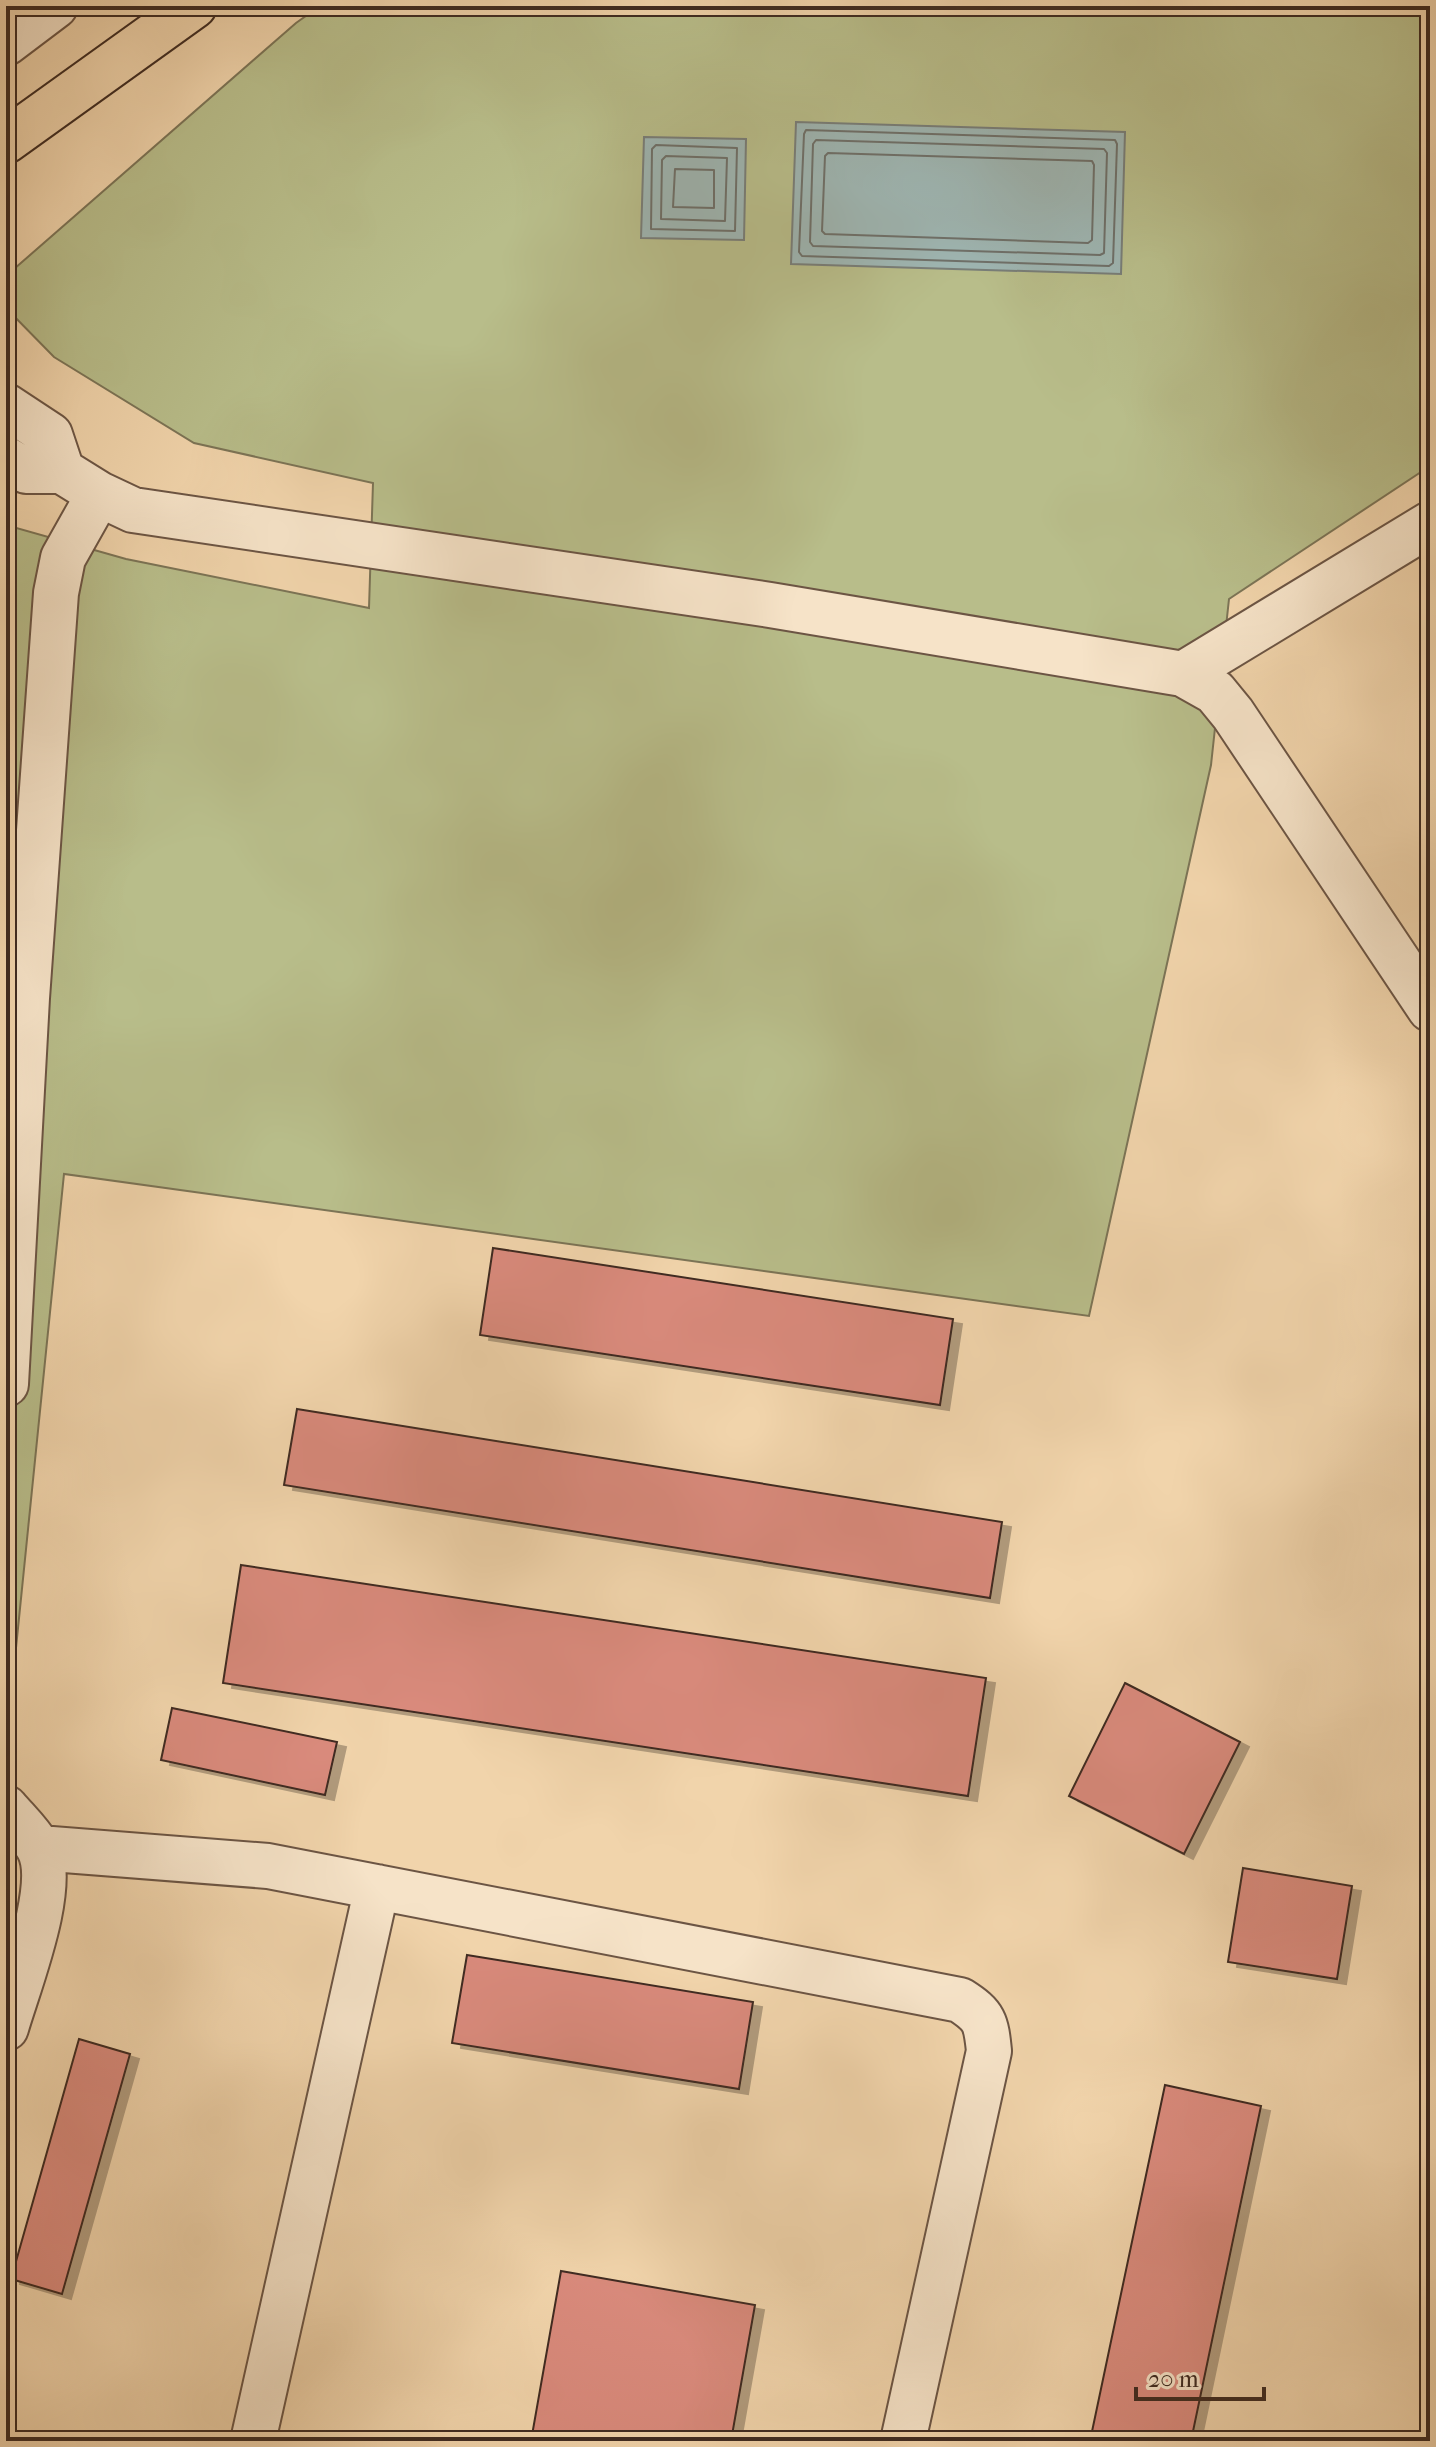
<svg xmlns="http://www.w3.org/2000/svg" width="1436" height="2447" font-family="'IM FELL French Canon',serif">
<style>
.green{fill:#b8bd8a;stroke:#7c7456;stroke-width:2}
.water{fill:#9eb6b3;stroke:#787e79;stroke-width:2}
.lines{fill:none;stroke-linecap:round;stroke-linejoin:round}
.shore{stroke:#6e706a;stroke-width:2}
.building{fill:#d98a7b;stroke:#3f2b21;stroke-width:2;filter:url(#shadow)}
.minor-casing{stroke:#6c5544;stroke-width:48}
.major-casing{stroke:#3f2b21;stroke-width:48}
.minor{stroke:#f6e3c8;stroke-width:44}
.major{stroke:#f1d4ab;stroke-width:44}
</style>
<defs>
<filter id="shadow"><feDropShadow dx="9" dy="5" stdDeviation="0" flood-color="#0004"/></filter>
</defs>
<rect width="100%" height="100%" fill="#f1d4ab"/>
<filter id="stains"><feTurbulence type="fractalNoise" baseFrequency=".0025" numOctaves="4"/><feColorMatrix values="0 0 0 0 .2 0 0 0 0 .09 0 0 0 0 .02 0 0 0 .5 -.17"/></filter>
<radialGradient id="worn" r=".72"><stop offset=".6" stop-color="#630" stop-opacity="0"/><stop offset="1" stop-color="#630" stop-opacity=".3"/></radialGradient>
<path class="green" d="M320 6H1430V466L1229 599 1211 765 1089 1316 64 1174 9 1717 6 1716V525L126 559 369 608 373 483 194 443 54 357 6 308V276L296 23Z"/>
<path class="water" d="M796 122 1125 132 1121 274 791 264Z
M644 137 746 139 744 240 641 238Z"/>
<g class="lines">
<path class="shore" d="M806 130 1115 140 1117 144 1113 263 1109 266 802 256 799 252 804 134Z
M816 140 1104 149 1107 153 1104 253 1100 255 813 246 810 242 813 144Z
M656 145 737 148 735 231 651 229 652 149Z
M828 153 1092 161 1094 165 1092 240 1088 243 825 234 822 231 825 156Z
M666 156 727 158 725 221 661 219 662 160Z
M675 169 714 170V208L673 207Z"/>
</g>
<path class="building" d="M493 1248 953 1319 940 1405 480 1335Z
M297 1409 1002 1522 990 1598 284 1485Z
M241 1565 986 1678 968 1796 223 1683Z
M1125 1683 1240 1742 1184 1854 1069 1796Z
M172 1708 337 1742 325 1795 161 1760Z
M1243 1868 1352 1886 1337 1979 1228 1962Z
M467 1955 753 2002 739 2089 452 2043Z
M79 2039 130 2054 62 2294 11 2279Z
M1165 2085 1261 2106 1191 2441H1090Z
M561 2271 755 2305 731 2441H531Z"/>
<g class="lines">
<defs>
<path id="minor" d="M6 43 55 6
M6 406 50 435 62 471
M6 459 26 471H62L99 494 133 510 770 605 1183 674 1215 692 1233 714 1430 1009
M1183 674 1430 524
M6 1384 27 998 56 593 63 558 99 494
M6 1808C16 1820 30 1833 38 1847 59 1885 18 1986 6 2028
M39 1848 268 1866 960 2000C985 2016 986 2022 989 2051L903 2441
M253 2441 377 1887"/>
<path id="major" d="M6 141 194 6"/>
</defs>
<use href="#minor" class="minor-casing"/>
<use href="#major" class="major-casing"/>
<use href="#minor" class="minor"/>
<use href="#major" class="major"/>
</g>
<rect width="1436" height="2447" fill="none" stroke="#f1d4ab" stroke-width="32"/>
<rect x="8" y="8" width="1420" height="2431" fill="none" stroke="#3f2b21" stroke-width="4"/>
<rect x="16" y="16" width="1404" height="2415" fill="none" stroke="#3f2b21" stroke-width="2"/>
<path d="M1136 2387v12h128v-12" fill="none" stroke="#3f2b21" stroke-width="4"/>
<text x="1148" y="2387" font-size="24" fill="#3f2b21" stroke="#f6e3c8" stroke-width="6" paint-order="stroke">20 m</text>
<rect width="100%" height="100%" filter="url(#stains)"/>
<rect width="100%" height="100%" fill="url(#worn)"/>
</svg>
